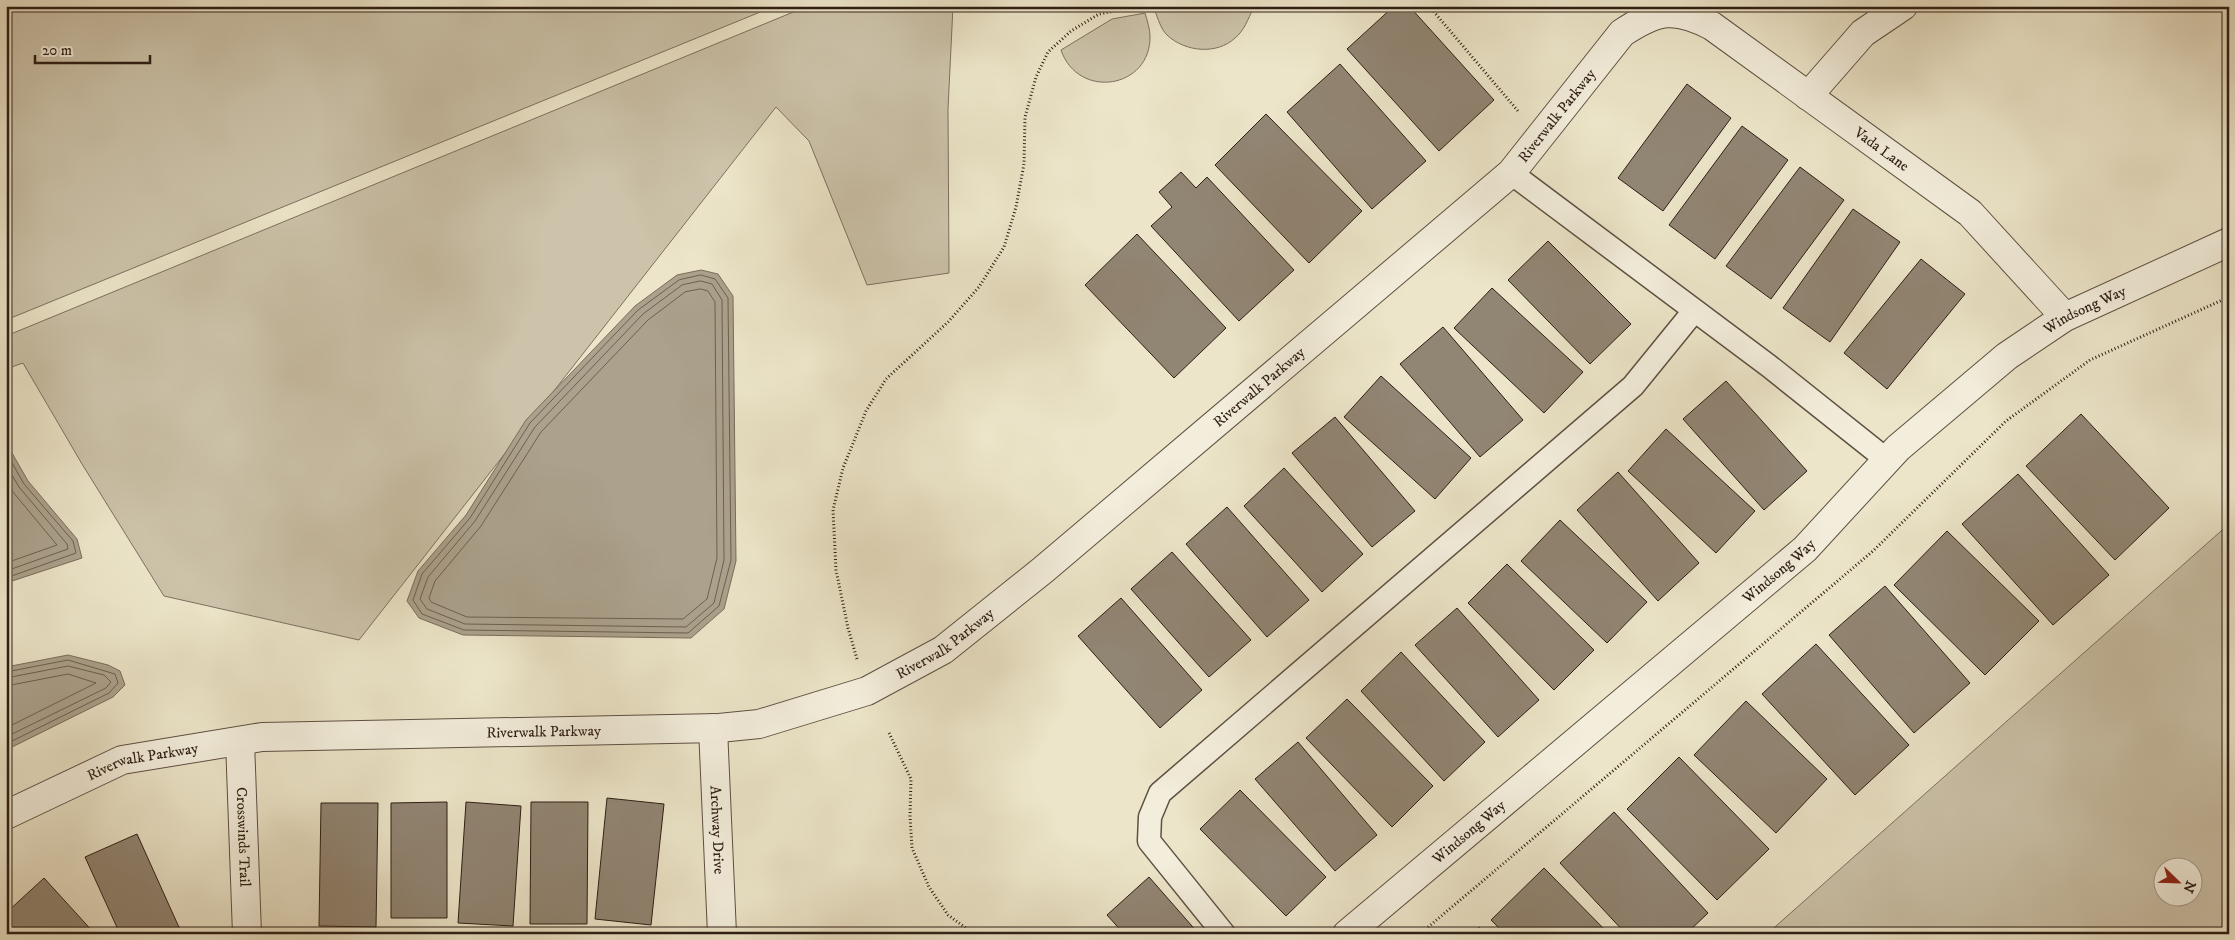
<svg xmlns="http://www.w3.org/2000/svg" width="2235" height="940" font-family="'IM FELL DW Pica',serif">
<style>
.green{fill:#ccc3aa;stroke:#7d7060;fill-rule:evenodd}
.water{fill:#aba18c;stroke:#796d5c}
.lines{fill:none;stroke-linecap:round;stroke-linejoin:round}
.shore{stroke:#6c6050;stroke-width:1}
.building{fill:#918573;stroke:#2e1e15}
.lane-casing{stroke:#5e5042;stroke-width:25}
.street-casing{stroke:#5e5042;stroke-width:30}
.path{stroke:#2e1e15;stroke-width:3;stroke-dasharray:1 2.5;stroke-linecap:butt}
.lane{stroke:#f3eedc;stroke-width:22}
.street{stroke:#f3eedc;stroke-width:28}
.labels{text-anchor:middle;stroke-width:4;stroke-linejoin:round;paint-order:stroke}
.street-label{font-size:15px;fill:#2e1e15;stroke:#f3eedc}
</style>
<rect width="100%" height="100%" fill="#ece5c9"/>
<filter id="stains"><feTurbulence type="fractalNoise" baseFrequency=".004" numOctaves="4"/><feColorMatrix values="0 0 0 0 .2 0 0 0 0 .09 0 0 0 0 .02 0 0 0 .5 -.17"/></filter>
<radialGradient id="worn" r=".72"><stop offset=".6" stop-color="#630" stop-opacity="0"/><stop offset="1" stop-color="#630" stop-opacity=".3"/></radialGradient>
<path class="green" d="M6 6H775L6 320Z
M808 6H953L948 109 949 273 867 285 809 141 776 107 359 640 164 596 82 464 23 363 6 369V336Z
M1196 6H1253V9C1248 19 1244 31 1235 38 1217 55 1185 52 1167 35 1161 29 1158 19 1155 11Z
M1145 13C1147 20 1150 29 1150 36 1151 89 1078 100 1061 50L1112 19Z
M2229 524V934H1767ZM2162 868H2192V898H2162Z"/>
<path class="water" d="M701 270 718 274 733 296 736 561 724 609 691 638 463 635 419 618 407 601 418 571 466 515 526 420 635 306 677 275Z
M6 436 8 446 28 481 77 539 82 558 6 583Z
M68 655 108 665 120 671 125 685 113 697 6 750V667Z"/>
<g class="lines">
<path class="shore" d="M701 275 715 279 728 298 731 560 719 606 688 633 464 630 422 614 413 600 422 574 470 518 530 423 638 310 679 280Z
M701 281 712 284 722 300 724 560 714 603 686 627 465 624 427 609 420 599 428 577 475 521 535 427 643 314 682 285Z
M701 289 708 291 715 302 717 558 707 599 683 619 467 617 431 602 429 598 435 581 481 526 541 432 648 320 685 292Z
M6 452 24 484 73 541 76 553 6 578
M6 465 19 487 67 544 68 549 6 571
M6 480 13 492 57 545 6 563
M6 672 68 660 115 674 118 683 109 693 6 744
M6 678 68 666 104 675 111 682 106 688 6 737
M6 686 68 674 96 683 6 728"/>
</g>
<path class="building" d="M1394 6H1409L1494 100 1439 151 1347 49Z
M1340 64 1426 161 1372 209 1287 112Z
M1687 84 1731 118 1663 211 1618 178Z
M1266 114 1362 211 1309 263 1215 165Z
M1742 126 1788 160 1715 259 1669 225Z
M1800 167 1844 200 1771 299 1726 266Z
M1181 172 1196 188 1207 177 1294 270 1239 321 1151 226 1172 207 1159 192Z
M1853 209 1900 242 1830 342 1783 308Z
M1137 234 1226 328 1174 378 1085 285Z
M1548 241 1631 324 1590 364 1508 280Z
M1921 259 1965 294 1887 389 1844 353Z
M1492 288 1583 372 1544 413 1454 328Z
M1443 327 1523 420 1480 457 1400 364Z
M1381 376 1471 458 1435 499 1344 417Z
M1726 381 1807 471 1764 510 1683 419Z
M2081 414 2169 508 2115 560 2026 466Z
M1335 417 1415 511 1372 547 1292 453Z
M1666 429 1755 511 1716 553 1628 471Z
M1284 468 1363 554 1322 592 1244 506Z
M1618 472 1699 563 1658 601 1577 510Z
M2018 474 2109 575 2053 625 1962 524Z
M1227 507 1309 600 1267 637 1186 544Z
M1560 520 1647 602 1607 643 1521 561Z
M1947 531 2039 621 1985 675 1894 585Z
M1172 552 1251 640 1209 677 1131 589Z
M1507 564 1594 650 1554 690 1468 603Z
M1885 586 1970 683 1914 733 1829 635Z
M1121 598 1202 690 1160 728 1078 636Z
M1457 608 1539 700 1498 737 1415 645Z
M1816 644 1909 745 1855 795 1762 694Z
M1401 652 1485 742 1444 781 1361 691Z
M1347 699 1433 786 1392 827 1306 738Z
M1746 701 1827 779 1776 833 1694 755Z
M1298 742 1377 835 1335 871 1255 779Z
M1679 757 1769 849 1717 900 1627 809Z
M1240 790 1326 877 1286 916 1200 829Z
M607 798 664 804 651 925 595 919Z
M447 802V918H391V803Z
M466 802 521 806 513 926 458 923Z
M531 802H588L587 924H530Z
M321 803H378L376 927 319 926Z
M1614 812 1708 913 1686 934H1626L1560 863Z
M137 834 182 934H120L85 857Z
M1544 868 1609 934H1505L1491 920Z
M1149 877 1199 934H1124L1107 915Z
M44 878 95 934H18L6 921V913Z
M1479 927 1486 934H1472Z"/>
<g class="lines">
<defs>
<path id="lane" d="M1511 173 1769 366 1887 460
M1224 934 1149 841 1150 817 1160 793 1633 386 1694 311"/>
<g id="street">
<path d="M1808 96 1863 33 1903 6"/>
<path id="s1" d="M713 728 722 934"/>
<path id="s2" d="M240 741 247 934"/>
<path id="s3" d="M6 815 122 760 262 737 719 728 759 724 867 691 943 650 1043 570 1511 173 1622 33C1657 10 1674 6 1712 26L1970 213 2065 317"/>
<path id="s4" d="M1347 934 1805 549 1898 448 2007 356 2065 317 2229 242"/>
</g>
</defs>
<use href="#lane" class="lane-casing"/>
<use href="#street" class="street-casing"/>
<path class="path" d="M1429 6 1518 111
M857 659 848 628 836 570 833 510 843 468 866 411 886 379 948 322 979 287 1004 247 1016 207 1024 164 1025 117 1036 77 1048 52 1071 31 1099 14 1143 6
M889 733 911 779 910 816 912 848 929 887 948 915 974 934
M1420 934 1873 551 2006 421 2090 360 2229 297"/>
<use href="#lane" class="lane"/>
<use href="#street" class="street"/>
</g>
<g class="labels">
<g class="street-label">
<text dy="5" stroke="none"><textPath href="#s3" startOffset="1782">Riverwalk Parkway</textPath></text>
<text dy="5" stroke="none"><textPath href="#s3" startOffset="2194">Vada Lane</textPath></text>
<text dy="5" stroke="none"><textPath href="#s4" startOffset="969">Windsong Way</textPath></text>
<text dy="5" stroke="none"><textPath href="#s3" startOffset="1378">Riverwalk Parkway</textPath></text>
<text dy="5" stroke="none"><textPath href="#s4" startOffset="564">Windsong Way</textPath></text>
<text dy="5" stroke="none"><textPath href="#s3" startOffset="972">Riverwalk Parkway</textPath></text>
<text dy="5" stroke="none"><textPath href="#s3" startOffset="552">Riverwalk Parkway</textPath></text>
<text dy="5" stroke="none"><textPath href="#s3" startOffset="148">Riverwalk Parkway</textPath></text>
<text dy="5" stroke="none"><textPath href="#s1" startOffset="102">Archway Drive</textPath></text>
<text dy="5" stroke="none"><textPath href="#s4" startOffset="159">Windsong Way</textPath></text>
<text dy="5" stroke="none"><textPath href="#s2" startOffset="96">Crosswinds Trail</textPath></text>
</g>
</g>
<rect width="2235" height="940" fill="none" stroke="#ece5c9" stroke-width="25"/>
<rect x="8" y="8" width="2220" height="925" fill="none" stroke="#2e1e15" stroke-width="2.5"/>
<rect x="12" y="12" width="2210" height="915" fill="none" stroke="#2e1e15"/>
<g transform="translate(2178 882) rotate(113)"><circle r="24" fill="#f3eedc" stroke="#a49b8c"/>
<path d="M0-4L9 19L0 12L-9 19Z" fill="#8f2418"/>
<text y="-8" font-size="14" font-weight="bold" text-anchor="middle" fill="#2e1e15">N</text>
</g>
<path d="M35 55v8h115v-8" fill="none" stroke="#2e1e15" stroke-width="2.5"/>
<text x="42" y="55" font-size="15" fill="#2e1e15" stroke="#f3eedc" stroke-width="4" paint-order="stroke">20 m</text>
<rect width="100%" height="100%" filter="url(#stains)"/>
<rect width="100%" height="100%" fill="url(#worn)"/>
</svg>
